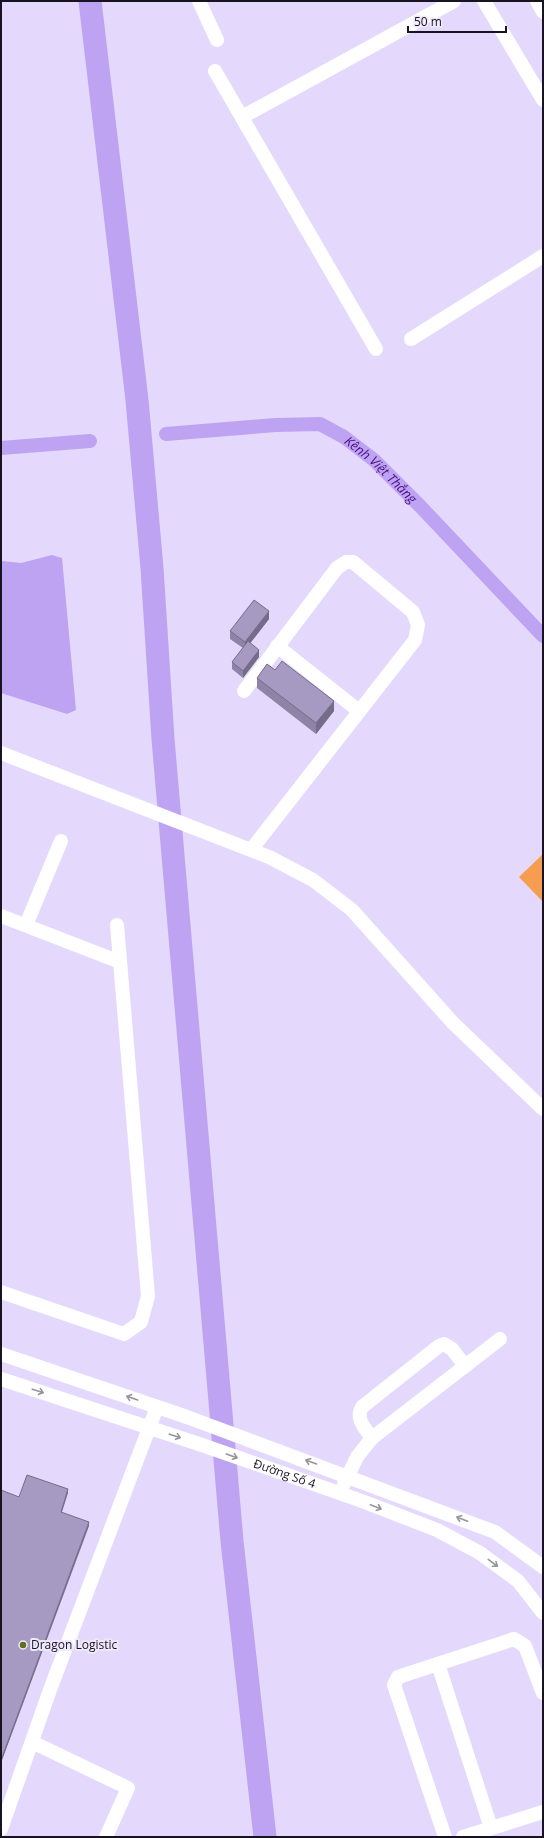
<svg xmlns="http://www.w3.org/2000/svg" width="544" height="1838" font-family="'Open Sans',sans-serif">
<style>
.green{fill:#f59d50}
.water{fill:#bda3f2}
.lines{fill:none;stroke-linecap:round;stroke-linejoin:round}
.canal{stroke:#bda3f2;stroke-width:14}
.river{stroke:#bda3f2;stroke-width:23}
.minor{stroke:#fff;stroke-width:14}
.wall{fill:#8f84a7}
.shaded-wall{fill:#746c88}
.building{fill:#a69ac2;stroke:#746c88}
.oneway{stroke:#97959b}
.poi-dot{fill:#61701c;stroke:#efeafb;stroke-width:1.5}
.labels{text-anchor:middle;stroke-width:4;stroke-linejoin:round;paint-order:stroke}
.street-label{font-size:12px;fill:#181321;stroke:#efeafb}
.poi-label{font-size:12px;fill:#181321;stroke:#efeafb;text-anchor:start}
.water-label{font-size:13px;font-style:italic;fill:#4a0e85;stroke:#efeafb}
</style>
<rect width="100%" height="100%" fill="#e4d9fc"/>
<path class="green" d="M543 854V902L519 877Z"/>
<path class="water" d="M52 555 62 558 76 710 67 714 1 693V558L2 561 21 563Z"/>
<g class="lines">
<g class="canal">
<path id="s1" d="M166 434 276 425 320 424 344 437 374 460 420 506 543 636"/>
<path d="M1 448 90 441"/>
</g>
<path class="river" d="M90 1 137 400 152 568 163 739 232 1541 265 1837"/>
<g class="minor">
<path d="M199 1 217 40"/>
<path d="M484 1 543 100"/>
<path d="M537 1 543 12"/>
<path d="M215 71 376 349"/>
<path d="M242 117 454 1"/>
<path d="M411 339 543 256"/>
<path d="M277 646 359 711"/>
<path d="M244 691 337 568 346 562H353L413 612 418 625 415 640 251 850"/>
<path d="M1 753 269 857 313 880 352 910 453 1023 543 1109"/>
<path d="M1 916 120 962"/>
<path d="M26 925 61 841"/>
<path d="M1 1292 124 1334 141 1322 148 1296 117 925"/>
<path d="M1 1354 187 1417 495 1532 543 1567"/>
<path id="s2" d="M1 1379 202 1445 362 1501 437 1530 480 1553 518 1581 543 1613"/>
<path d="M372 1438C365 1428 355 1419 362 1407L439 1346 444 1344 452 1349 465 1366"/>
<path d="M344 1484 357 1457 372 1438 500 1339"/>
<path d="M438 1664 491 1828"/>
<path d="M32 1742 128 1788 106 1837"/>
<path d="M1 1829 51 1687 157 1407"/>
<path d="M445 1837 394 1685 398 1677 514 1639 525 1646 543 1693"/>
<path d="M463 1837 543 1812"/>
</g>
</g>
<path class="wall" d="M269 619 250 643 259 657 243 678 232 669V662L243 648 230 639V631Z
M275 670 334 711 316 734 257 688V678Z"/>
<path class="shaded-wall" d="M269 611V619L245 650V642Z
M259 650V657L243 678V671Z
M334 701V711L316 734V723Z
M68 1489V1493L61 1515V1512Z
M89 1522V1526L1 1763V1760Z"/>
<path class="building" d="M254 600 269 611 245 642 230 631Z
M248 641 259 650 243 671 232 662Z
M282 661 334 701 316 723 257 678 267 664 275 670Z
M27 1475 68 1489 61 1512 89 1522 1 1760V1490L19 1497Z"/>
<defs><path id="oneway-shaft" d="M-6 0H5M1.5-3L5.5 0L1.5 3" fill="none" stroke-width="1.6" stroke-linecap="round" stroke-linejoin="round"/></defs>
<g class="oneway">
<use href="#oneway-shaft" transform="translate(38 1391) rotate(18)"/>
<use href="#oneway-shaft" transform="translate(132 1398) rotate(-161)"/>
<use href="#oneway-shaft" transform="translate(175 1436) rotate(18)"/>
<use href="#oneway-shaft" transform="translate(232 1456) rotate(20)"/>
<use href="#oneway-shaft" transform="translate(311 1462) rotate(-160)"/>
<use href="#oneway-shaft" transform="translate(376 1507) rotate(21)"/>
<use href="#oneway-shaft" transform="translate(462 1519) rotate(-159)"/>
<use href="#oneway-shaft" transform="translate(493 1563) rotate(37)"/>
</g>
<circle class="poi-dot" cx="23" cy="1645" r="4"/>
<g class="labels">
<g class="street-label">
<text dy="4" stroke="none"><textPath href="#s2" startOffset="299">Đường Số 4</textPath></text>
</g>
<g class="poi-label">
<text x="31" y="1649">Dragon Logistic</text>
</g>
<g class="water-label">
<text dy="5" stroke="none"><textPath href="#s1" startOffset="231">Kênh Việt Thắng</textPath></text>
</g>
</g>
<rect width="544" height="1838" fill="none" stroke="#181321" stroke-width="4"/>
<path d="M408 26v6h98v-6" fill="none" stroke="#181321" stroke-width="2"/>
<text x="414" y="26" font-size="12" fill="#181321" stroke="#efeafb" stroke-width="3" paint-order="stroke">50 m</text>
</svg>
